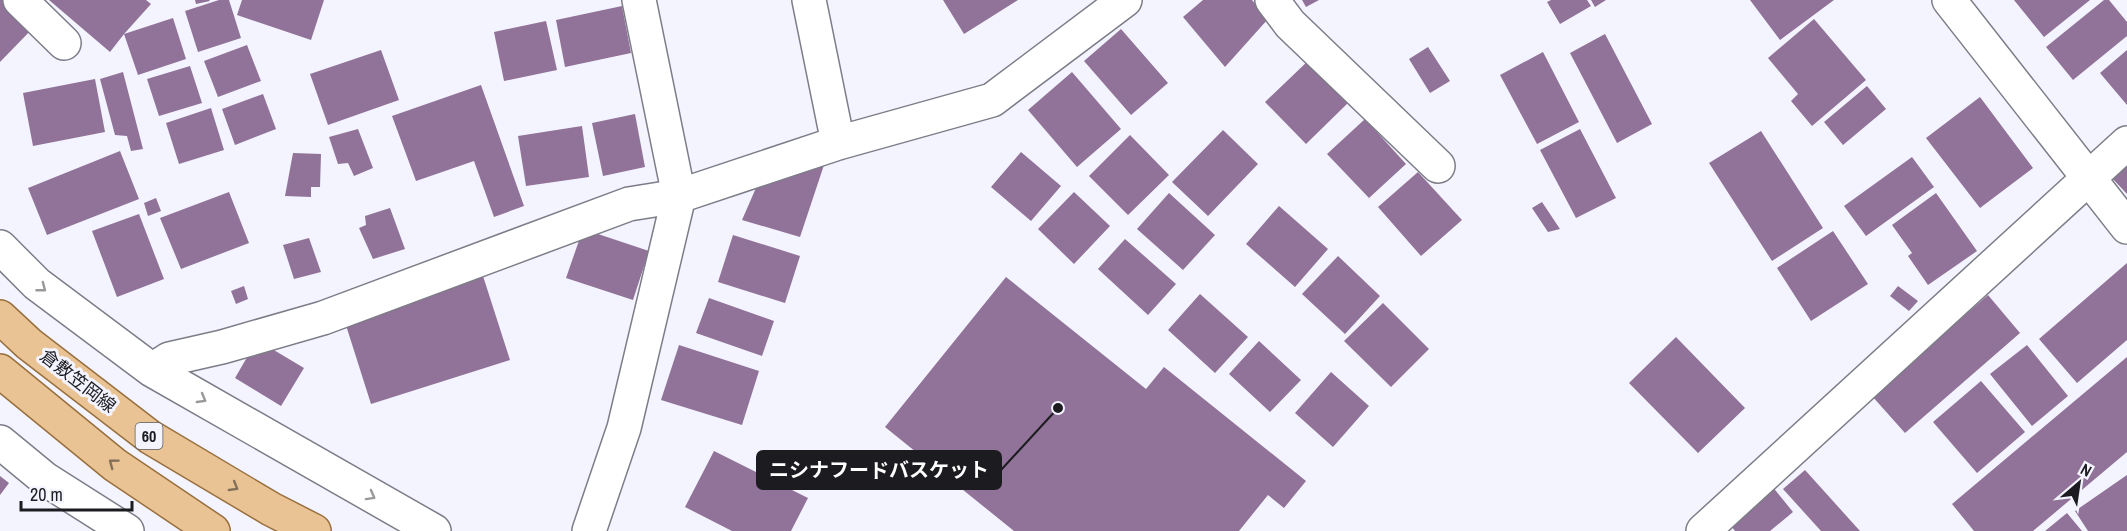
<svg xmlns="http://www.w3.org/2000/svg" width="2127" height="531" font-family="'Archivo Narrow','Noto Sans JP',sans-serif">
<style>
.building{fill:#917298}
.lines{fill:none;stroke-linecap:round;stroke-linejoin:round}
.minor-casing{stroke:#7d7d87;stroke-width:36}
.major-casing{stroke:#986f3d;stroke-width:36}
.minor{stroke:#fff;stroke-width:33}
.major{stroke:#e9c394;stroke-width:33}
.oneway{stroke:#99999b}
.oneway2{stroke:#82705a}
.labels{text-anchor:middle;stroke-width:6;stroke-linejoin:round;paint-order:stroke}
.shield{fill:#f3f4ff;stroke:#5c5d63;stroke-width:1.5}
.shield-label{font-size:16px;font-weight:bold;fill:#1c1c20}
.street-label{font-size:18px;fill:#1c1c20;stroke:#f3f4ff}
.leader{fill:none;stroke:#1c1c20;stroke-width:2}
.callout-dot{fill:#1c1c20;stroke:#f3f4ff;stroke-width:2}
.callout{fill:#1c1c20;stroke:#1c1c20;stroke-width:2}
.callout-label{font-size:20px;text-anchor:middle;font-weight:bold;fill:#fff}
</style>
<rect width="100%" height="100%" fill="#f3f4ff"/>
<path class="building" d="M0 0H6L34 27 0 62Z
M49 0H146L151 4 124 34 173 18 186 59 138 75 124 34 110 52Z
M195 0H209L210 1 196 4Z
M219 0H229L241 38 198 52 185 11Z
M242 0H324L311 40 237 15Z
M943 0H1018L964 34Z
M1203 0H1252L1268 19 1225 67 1183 17Z
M1302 0H1319L1306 7Z
M1551 0H1587L1591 6 1560 24 1547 2Z
M1591 0H1606L1595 7Z
M1750 0H1834L1780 40Z
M2014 0H2090L2044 37Z
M2104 0H2109L2127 22V36L2073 80 2046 47Z
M622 6 631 53 565 67 556 20Z
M1814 19 1866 80 1812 126 1791 101 1798 94 1768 58Z
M546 21 557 70 504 81 494 32Z
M1121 29 1168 83 1131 115 1084 61Z
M1605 34 1652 124 1617 143 1570 53Z
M247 45 261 81 218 97 204 61Z
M1428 47 1450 81 1430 93 1409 59Z
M381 50 399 100 328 125 310 74Z
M2127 50V105L2100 73Z
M1543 52 1579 122 1537 144 1500 75Z
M1309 60 1350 101 1306 144 1265 102Z
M190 66 202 103 159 116 147 79Z
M123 72 143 149 131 151 127 136 115 135 100 79Z
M1072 72 1121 129 1077 167 1028 110Z
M95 79 105 132 33 146 23 93Z
M481 85 524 206 494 217 474 161 416 181 392 116Z
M1867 86 1886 109 1843 145 1824 122Z
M263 94 276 129 235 145 222 109Z
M1980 97 2033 168 1980 208 1926 138Z
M211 108 224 150 179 164 166 123Z
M635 114 645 167 603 176 592 123Z
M1365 119 1406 164 1369 198 1327 154Z
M582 126 589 177 526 186 518 136Z
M358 129 373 168 354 176 348 163 338 164 329 137Z
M1580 129 1616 198 1576 218 1540 150Z
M1223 130 1258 164 1208 216 1172 182Z
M1761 131 1823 228 1772 261 1709 163Z
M1130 135 1169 175 1128 215 1089 176Z
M120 151 139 199 47 235 28 188Z
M1021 152 1061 186 1031 221 991 187Z
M293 153 321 154 320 187H311V197L285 196Z
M1912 157 1934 187 1866 236 1844 206Z
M2127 163V194L2111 177Z
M824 165 800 237 742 220 759 181 769 177Z
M1418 172 1462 220 1421 256 1378 207Z
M229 192 249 243 181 269 160 218Z
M1074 192 1110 226 1074 264 1038 229Z
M1169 193 1215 235 1183 270 1137 229Z
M1936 193 1977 251 1928 285 1908 256 1912 253 1892 225Z
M156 198 161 211 148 216 144 203Z
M1542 202 1560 229 1548 232 1532 208Z
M1279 206 1328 249 1295 287 1246 244Z
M390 208 405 249 373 259 359 228 366 225 365 216Z
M139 214 164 279 117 297 92 231Z
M583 229 649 251 633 300 566 278Z
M1833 231 1868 284 1811 321 1777 268Z
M733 235 800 256 785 303 718 282Z
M309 238 321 272 294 279 283 245Z
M1125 239 1176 284 1148 315 1098 269Z
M1338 256 1380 296 1345 334 1302 294Z
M2127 263V340L2077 383 2039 339Z
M483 276 510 360 371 404 344 319Z
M1006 277 1146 389 1164 367 1306 481 1284 508 1268 495 1239 531H1014L885 427Z
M244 286 248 299 236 304 231 291Z
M1898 286 1918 301 1909 311 1890 296Z
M1200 294 1248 337 1215 373 1168 330Z
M1988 295 2020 333 1905 433 1872 396Z
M709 298 774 321 762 356 696 333Z
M1383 303 1429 349 1391 387 1344 341Z
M1676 337 1745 408 1698 453 1629 383Z
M257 340 304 368 281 406 235 378Z
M1259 341 1301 380 1270 412 1229 374Z
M679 345 759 371 742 425 661 400Z
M2027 345 2068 396 2032 426 1990 374Z
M2127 357V452L2033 531H1974L1952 504Z
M1331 372 1369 406 1333 447 1295 413Z
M1981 381 2025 432 1977 473 1933 422Z
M714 451 808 498 791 531H732L685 507Z
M1805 470 1860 531H1821L1783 489Z
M2127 475V531H2088L2075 511Z
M0 476 9 483 0 495Z
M1772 486 1793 512 1770 531H1735L1728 522Z
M2067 513 2082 531H2045Z"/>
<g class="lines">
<defs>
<path id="minor" d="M20 0 64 43
M809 0 838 143
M1272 0 1290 24 1438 166
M1949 0 2127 227
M0 247 37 284 152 370 434 531
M152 370 169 359 222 347 323 318 629 204 679 196 838 143 992 100 1125 0
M0 442 45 479 127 531
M589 531 624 428 679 196 639 0
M1703 531 2127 143"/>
<path id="major" d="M0 317 29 344 150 437 271 509 314 531
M0 371 115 465 213 531"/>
</defs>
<use href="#minor" class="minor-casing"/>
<use href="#major" class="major-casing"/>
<use href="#minor" class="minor"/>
<use href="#major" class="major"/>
</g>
<defs><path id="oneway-chevron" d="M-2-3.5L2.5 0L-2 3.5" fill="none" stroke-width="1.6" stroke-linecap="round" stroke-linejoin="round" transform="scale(1.5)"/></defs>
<g class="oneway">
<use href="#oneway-chevron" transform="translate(42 288) rotate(38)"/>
<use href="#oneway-chevron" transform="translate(202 399) rotate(30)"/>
<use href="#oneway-chevron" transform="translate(371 496) rotate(29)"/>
</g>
<g class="oneway2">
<use href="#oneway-chevron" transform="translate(113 463) rotate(-143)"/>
<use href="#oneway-chevron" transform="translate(234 487) rotate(31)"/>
</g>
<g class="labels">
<rect class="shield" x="135.5" y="423" width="27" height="26" rx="4.5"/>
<g class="shield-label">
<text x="149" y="442">60</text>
</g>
<g class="street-label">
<text transform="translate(78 381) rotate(38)" y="6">倉敷笠岡線</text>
</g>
</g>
<path class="leader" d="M1058 408L1001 470"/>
<circle class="callout-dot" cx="1058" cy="408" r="6"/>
<rect class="callout" x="757" y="451" width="244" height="38" rx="6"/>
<g class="callout-label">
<text x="879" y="477">ニシナフードバスケット</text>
</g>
<g transform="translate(2079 483) rotate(29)" stroke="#f3f4ff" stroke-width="4.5" paint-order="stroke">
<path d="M0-4.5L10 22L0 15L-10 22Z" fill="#1c1c20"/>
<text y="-9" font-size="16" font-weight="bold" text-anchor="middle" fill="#1c1c20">N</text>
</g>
<path d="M21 501v9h111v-9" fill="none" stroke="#1c1c20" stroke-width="3"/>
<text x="30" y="501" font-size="18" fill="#1c1c20" stroke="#f3f4ff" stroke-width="4.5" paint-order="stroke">20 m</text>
</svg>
